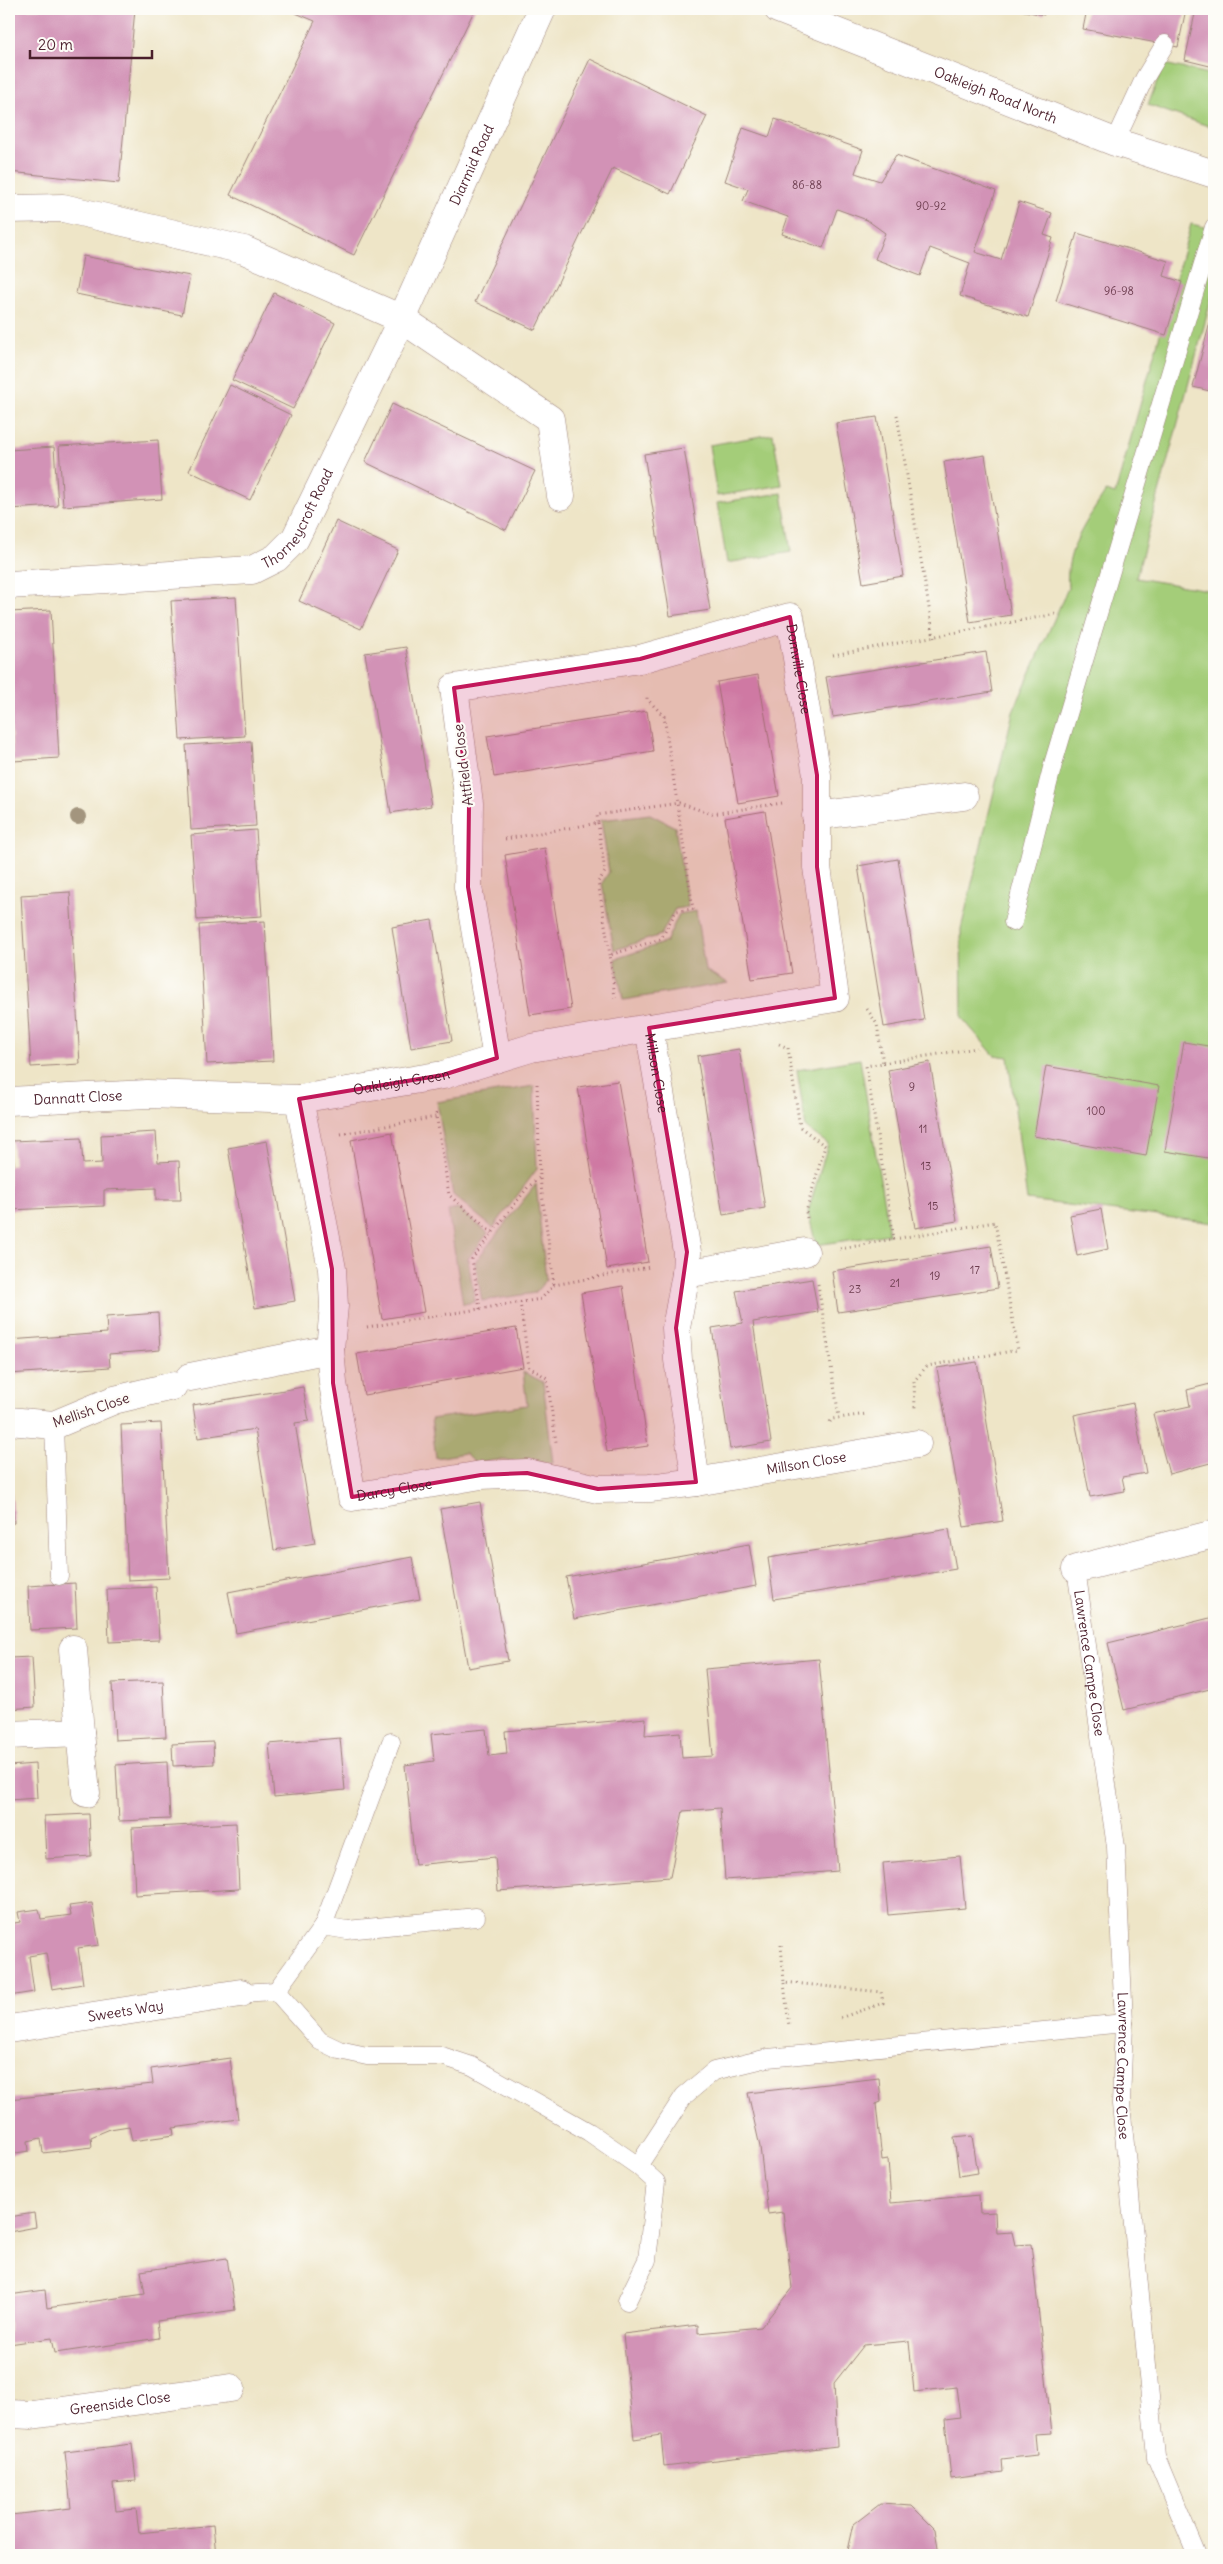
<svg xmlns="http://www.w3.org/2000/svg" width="1223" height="2564" font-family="Delius,sans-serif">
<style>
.green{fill:#a4cd79;stroke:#777652}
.building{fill:#d292b6}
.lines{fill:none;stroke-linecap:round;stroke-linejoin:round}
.service-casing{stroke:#9c8279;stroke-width:19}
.minor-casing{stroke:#9c8279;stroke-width:29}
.primary-casing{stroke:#9c8279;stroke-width:29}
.path{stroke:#9c8279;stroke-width:3;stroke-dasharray:1 4;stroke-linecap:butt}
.service{stroke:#fff;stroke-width:18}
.minor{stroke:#fff;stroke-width:28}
.primary{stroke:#fff;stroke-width:28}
.tree{fill:#a3957e}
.marked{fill:#c2185b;fill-opacity:0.2;stroke:#c2185b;stroke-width:4;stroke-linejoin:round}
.labels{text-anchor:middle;stroke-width:4.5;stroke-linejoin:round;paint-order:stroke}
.number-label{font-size:11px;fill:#6c3c4e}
.street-label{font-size:14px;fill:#4a1f2b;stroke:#fdfcf7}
</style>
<rect width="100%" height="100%" fill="#fdfcf7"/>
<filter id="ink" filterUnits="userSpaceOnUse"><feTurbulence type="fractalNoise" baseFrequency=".02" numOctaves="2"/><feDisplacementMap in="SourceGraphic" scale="10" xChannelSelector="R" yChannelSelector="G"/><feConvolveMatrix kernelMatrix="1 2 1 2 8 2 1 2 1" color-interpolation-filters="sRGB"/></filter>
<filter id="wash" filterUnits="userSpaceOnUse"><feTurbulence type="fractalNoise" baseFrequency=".0096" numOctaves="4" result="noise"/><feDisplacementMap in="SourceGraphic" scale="20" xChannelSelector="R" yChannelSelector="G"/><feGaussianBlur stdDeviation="1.12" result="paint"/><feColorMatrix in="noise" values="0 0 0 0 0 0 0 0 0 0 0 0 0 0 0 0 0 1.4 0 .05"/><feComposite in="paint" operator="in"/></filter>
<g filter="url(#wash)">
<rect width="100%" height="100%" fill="#eee5c7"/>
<path class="green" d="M1164 64 1214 75V128L1148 105Z
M1191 224 1214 229V289L1136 578 1214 591V1223L1027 1200 1008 1057 994 1055 962 1018 961 929 1013 712 1068 588C1064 550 1087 521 1106 491L1115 494Z
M773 434 782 485 717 496 709 445Z
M782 493 791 552 727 563 717 503Z
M650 814 675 827 688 907 675 909 661 935 614 950 602 883 609 872 601 820Z
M696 911 705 970 728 983 623 1000 615 959 666 942 679 914Z
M860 1059 889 1234 816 1245 808 1212 828 1144 806 1128 797 1070Z
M534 1086 537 1169 493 1228 453 1195 437 1102Z
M536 1184 546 1280 535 1293 482 1301 475 1262Z
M459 1209 488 1233 468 1259 475 1302 463 1304 448 1211Z
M523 1372 543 1382 553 1463 498 1460 475 1463 465 1453 436 1458 431 1419 527 1405Z"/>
<g id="blocks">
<path class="building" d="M9 9H135L119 183 9 172Z
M286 9H475L354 255 230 195 315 21Z
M1015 9H1045L1044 15Z
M1087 9H1186L1178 47 1083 29Z
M1196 9H1214V67L1185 60Z
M590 59 707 116 670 194 613 168 535 330 475 302Z
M775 119 863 150 855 173 880 181 896 155 996 191 975 252 1001 260 1019 202 1052 213 1044 235 1053 238 1028 317 960 296 970 263 930 248 920 276 875 259 885 233 867 220 837 209 823 248 782 234 788 217 743 201 748 189 725 181 743 128 769 137Z
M1077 233 1168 261 1164 276 1182 282 1166 335 1056 301Z
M83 256 190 276 182 315 76 294Z
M274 293 335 323 293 409 232 380Z
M1214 307V392L1193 387Z
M230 385 291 415 250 500 189 471Z
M392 404 535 471 506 530 365 462Z
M877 417 903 576 863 583 836 423Z
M158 440 162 499 63 506 59 446Z
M54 447 58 506 9 509V450Z
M684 448 710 610 670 616 644 454Z
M985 455 1011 615 970 622 944 462Z
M336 521 398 550 361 629 299 601Z
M236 597 245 736 180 740 171 601Z
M51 610 59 758 13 761 9 687V612Z
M406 647 431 806 391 813 365 653Z
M986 652 992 692 833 717 826 677Z
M758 675 779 796 738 803 717 682Z
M647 711 653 751 494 777 487 736Z
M251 741 256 826 191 830 186 745Z
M765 811 792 973 752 979 725 818Z
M256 830 262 916 197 920 191 835Z
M545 848 571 1009 530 1015 505 855Z
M898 859 924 1020 884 1027 858 866Z
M70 892 80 1064 31 1067 21 895Z
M432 920 452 1041 411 1048 392 927Z
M265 921 273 1061 207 1064 199 925Z
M1184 1042 1214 1047V1159L1165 1151Z
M739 1049 765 1208 723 1215 697 1056Z
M930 1062 957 1221 915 1228 888 1070Z
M1046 1066 1159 1086 1146 1156 1034 1136Z
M618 1081 648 1262 607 1269 578 1087Z
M156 1132 158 1162 179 1161 181 1200H156V1188L104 1190V1206L9 1210V1166L14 1165 12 1141 81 1138 83 1164 102 1163 101 1135Z
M392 1132 424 1312 382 1319 351 1140Z
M267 1141 295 1301 255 1308 228 1148Z
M1101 1209 1108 1249 1077 1256 1070 1215Z
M991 1246 998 1288 838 1312 832 1271Z
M812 1279 818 1312 753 1322 771 1442 730 1449 712 1328 743 1323 736 1291Z
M623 1286 648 1446 607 1452 581 1293Z
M158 1313 160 1350 109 1354 110 1367 9 1374V1340L107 1333 106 1317Z
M516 1328 523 1367 364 1395 357 1354Z
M977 1362 1003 1521 964 1527 937 1368Z
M1214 1383V1462L1169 1474 1153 1414 1190 1406 1187 1390Z
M303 1387 309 1421 295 1423 315 1543 274 1550 255 1429 198 1438 193 1405Z
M1133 1403 1146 1473 1122 1477 1125 1491 1090 1497 1074 1415Z
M161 1423 169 1578 128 1580 121 1425Z
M9 1458 14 1523 9 1524Z
M480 1502 508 1661 468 1668 440 1509Z
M949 1529 956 1569 774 1599 768 1558Z
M749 1544 756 1586 574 1619 566 1577Z
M412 1557 420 1599 236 1633 228 1592Z
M75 1583 77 1628 30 1630 28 1586Z
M156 1587 159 1640 109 1642 107 1589Z
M1214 1617V1688L1124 1710 1108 1643Z
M32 1657 35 1707 9 1709V1658Z
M819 1659 838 1871 725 1880 720 1808 683 1811 670 1877 498 1891 495 1857 415 1865 405 1765 434 1761 431 1734 486 1729 489 1756 507 1754 505 1731 646 1718 645 1735 680 1732 682 1758 713 1756 705 1669Z
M163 1681 166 1737 115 1740 112 1683Z
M340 1738 345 1790 274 1797 269 1744Z
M213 1742 214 1764 173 1766 172 1744Z
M167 1762 170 1819 119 1821 116 1765Z
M35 1764 37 1798 9 1800V1766Z
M89 1814 91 1856 46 1859 44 1816Z
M236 1823 239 1889 135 1895 132 1828Z
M960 1856 965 1908 888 1915 883 1863Z
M92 1903 99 1945 78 1948 83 1984 52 1989 46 1953 29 1956 34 1992 9 1996V1924L20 1922 18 1912 39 1909 41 1919 71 1915 69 1906Z
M230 2058 238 2119 173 2128 174 2135 132 2141 129 2126 110 2129 91 2137 92 2147 43 2153 41 2138 28 2141 29 2151 9 2154V2099L153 2084 151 2069Z
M879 2078 881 2102 876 2104 882 2160 888 2159 891 2203 979 2195 980 2213 995 2212 996 2233 1012 2232 1015 2245 1031 2244 1052 2433 1035 2434 1037 2455 1002 2459 1003 2472 951 2479 945 2419 960 2417 956 2387 914 2392 909 2341 864 2345 834 2383 837 2446 664 2466 661 2435 634 2439 623 2334 698 2325V2333L761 2327 792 2288 783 2212 768 2214 760 2147 748 2093Z
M972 2136 978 2173 959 2176 954 2138Z
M34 2213 36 2227 9 2232V2217Z
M227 2258 235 2310 157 2321 159 2338 55 2353 52 2338 9 2344V2295L45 2290 47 2308 145 2294 141 2271Z
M132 2444 136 2481 113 2483 116 2511 136 2509 139 2533 213 2525 216 2555H9V2509L11 2515 71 2508 65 2452Z
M880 2504 912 2506 935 2529 939 2555H847L854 2524Z"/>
</g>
</g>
<g filter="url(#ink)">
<use href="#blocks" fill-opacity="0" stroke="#9c8279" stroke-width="1"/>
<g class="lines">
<defs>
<g id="service">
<path d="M1115 142 1144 79 1165 44"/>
<path d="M1013 922 1053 764 1214 227"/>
<path d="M54 1425 59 1576"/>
<path id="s1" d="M1076 1569 1116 1847 1124 2023 1121 2104 1156 2457 1197 2555"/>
<path d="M323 1926 391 1742"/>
<path d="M276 1991 323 1926 347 1930 476 1917"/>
<path d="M241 1993 276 1991 320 2041 339 2050 367 2056H442L472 2066 589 2132 638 2166 656 2182 647 2260 627 2301"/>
<path d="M638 2166 684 2096 714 2071 768 2058 1124 2023"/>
</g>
<g id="minor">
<path d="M9 209 63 208 244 250 402 319 550 419 561 496"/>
<path id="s2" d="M9 585 252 570 276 558 295 539 402 319 542 9"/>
<path d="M816 816 964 796"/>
<path id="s3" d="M497 1058 468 887 469 803 454 688 640 659 790 617 817 775V867L835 998 649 1028 687 1252 686 1274"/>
<path id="s4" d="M299 1099 332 1269 334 1306 330 1349 333 1383 352 1497 481 1475 527 1473 598 1489 650 1488 696 1482 678 1360 676 1328 686 1274 805 1252"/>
<path id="s5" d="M9 1101 147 1094 299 1099 443 1075 531 1048 649 1028"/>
<path d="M190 1377 330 1349"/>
<path d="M9 1421 54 1425 114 1400 173 1386"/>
<path id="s6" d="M696 1482 917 1444"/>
<path d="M1076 1569 1214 1534"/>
<path d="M80 1732 86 1793"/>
<path d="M9 1735 80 1732 73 1649"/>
<path id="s7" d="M9 2029 241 1993"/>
<path id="s8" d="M9 2414 32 2415 231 2388"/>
</g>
<g id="primary">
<path id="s9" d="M778 9 1115 142 1214 174"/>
</g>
</defs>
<use href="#service" class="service-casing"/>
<use href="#minor" class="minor-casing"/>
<use href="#primary" class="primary-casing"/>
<path class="path" d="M897 415 934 638
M833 655 1056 614
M598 823 605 872 598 882 610 955
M505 839 598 823 597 815 679 803 712 814 782 803
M615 998 610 955 661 939 676 911 693 909 664 716 647 699V695
M867 1009 877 1024 883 1063 866 1066 894 1239 995 1222 1018 1350 927 1366 914 1381 915 1408
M779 1044 788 1048 800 1127 825 1146 806 1212 807 1218
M883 1063 977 1048
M537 1084 540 1178 554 1285
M436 1113 449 1195 492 1233
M341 1134 436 1117
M840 1249 894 1239
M818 1284 839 1417
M520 1302 529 1367 547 1378 556 1442
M480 1309 472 1259 528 1187 539 1178
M367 1327 541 1299 554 1285 650 1267
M830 1422 832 1419 866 1414
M781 1945 784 1982 881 1992 883 2003 837 2019
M784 1983 789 2026"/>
<use href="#service" class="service"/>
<use href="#minor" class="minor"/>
<use href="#primary" class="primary"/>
</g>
<circle class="tree" cx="78" cy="817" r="8"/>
</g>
<path class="marked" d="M790 617 817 775V867L835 998 649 1028 687 1252 676 1328 696 1482 598 1489 527 1473 481 1475 352 1497 333 1383 332 1269 299 1099 443 1075 497 1058 468 887 469 803 454 688 640 659Z"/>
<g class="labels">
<g class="number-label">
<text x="807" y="189">86-88</text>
<text x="931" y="210">90-92</text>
<text x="1119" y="295">96-98</text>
<text x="912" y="1091">9</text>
<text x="1096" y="1115">100</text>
<text x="923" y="1133">11</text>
<text x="926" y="1170">13</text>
<text x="933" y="1210">15</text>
<text x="975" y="1274">17</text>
<text x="935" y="1280">19</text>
<text x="895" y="1287">21</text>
<text x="855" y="1293">23</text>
</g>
<g class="street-label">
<text dy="5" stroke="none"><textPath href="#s9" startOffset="234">Oakleigh Road North</textPath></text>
<text dy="5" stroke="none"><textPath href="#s2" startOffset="711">Diarmid Road</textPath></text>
<text dy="5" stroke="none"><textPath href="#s2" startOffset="315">Thorneycroft Road</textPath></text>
<text dy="5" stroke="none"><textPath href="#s3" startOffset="770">Domville Close</textPath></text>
<text transform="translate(463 765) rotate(-97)" y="5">Attfield Close</text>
<text dy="5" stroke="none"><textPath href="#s3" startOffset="1336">Millson Close</textPath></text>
<text dy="5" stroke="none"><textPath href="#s5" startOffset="394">Oakleigh Green</textPath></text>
<text dy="5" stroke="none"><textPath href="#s5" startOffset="69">Dannatt Close</textPath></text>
<text transform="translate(91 1410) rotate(-19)" y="5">Mellish Close</text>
<text dy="5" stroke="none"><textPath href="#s6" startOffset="112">Millson Close</textPath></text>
<text dy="5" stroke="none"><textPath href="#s4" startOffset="446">Darcy Close</textPath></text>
<text dy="5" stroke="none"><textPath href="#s1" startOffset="95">Lawrence Campe Close</textPath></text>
<text dy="5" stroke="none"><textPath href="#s7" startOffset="118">Sweets Way</textPath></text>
<text dy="5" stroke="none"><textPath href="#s1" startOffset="500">Lawrence Campe Close</textPath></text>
<text dy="5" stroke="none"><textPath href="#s8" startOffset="112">Greenside Close</textPath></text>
</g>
</g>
<rect width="1223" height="2564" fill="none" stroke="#fdfcf7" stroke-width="30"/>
<path d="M30 50v8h122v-8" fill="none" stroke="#4a1f2b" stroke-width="2.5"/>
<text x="38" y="50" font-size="15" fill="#4a1f2b" stroke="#fdfcf7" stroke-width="4" paint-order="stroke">20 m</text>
</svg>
